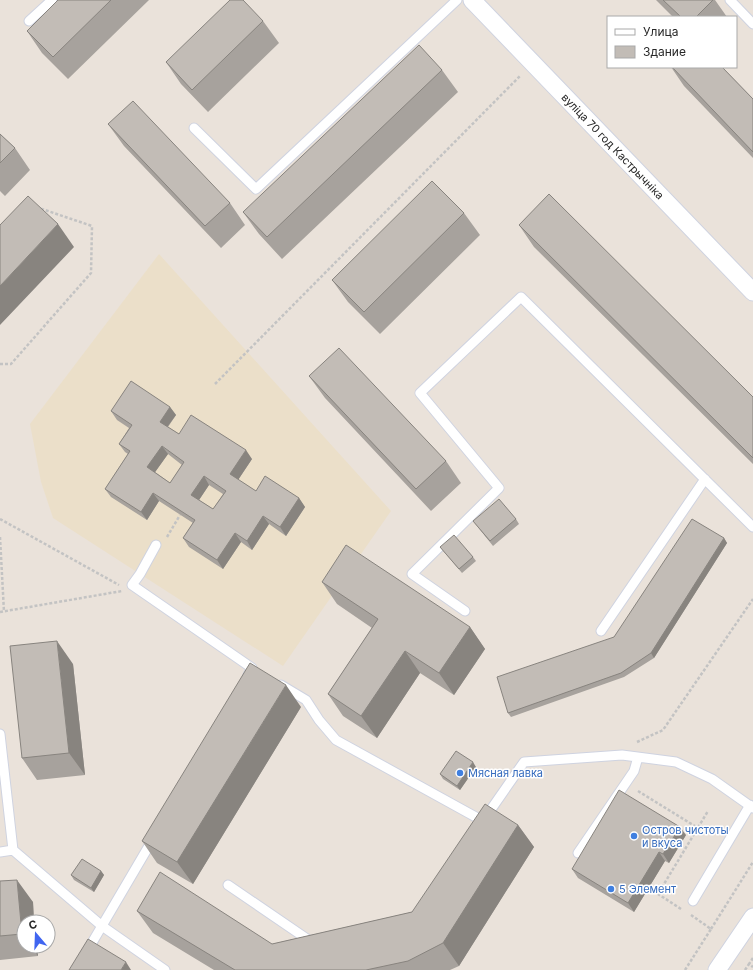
<svg xmlns="http://www.w3.org/2000/svg" width="753" height="970" font-family="Inter,sans-serif">
<style>
.education{fill:#ebdfc9}
.lines{fill:none;stroke-linecap:round;stroke-linejoin:round}
.lane-casing{stroke:#cfd3e0;stroke-width:11}
.street-casing{stroke:#cfd3e0;stroke-width:19}
.path{stroke:#c3c3c3;stroke-width:2.5;stroke-dasharray:3 2;stroke-linecap:butt}
.lane{stroke:#fff;stroke-width:9}
.street{stroke:#fff;stroke-width:17}
.wall{fill:#a7a29d;fill-rule:evenodd}
.shaded-wall{fill:#88847f}
.building{fill:#c2bcb6;stroke:#88847f;fill-rule:evenodd}
.shop-dot{fill:#3f7fe0;stroke:#fff;stroke-width:1.5}
.labels{text-anchor:middle;stroke-width:3;stroke-linejoin:round;paint-order:stroke}
.street-label{font-size:11px;fill:#282828;stroke:#fff}
.shop-label{font-size:11px;fill:#366cbe;stroke:#fff;text-anchor:start}
</style>
<rect width="100%" height="100%" fill="#eae2da"/>
<path class="education" d="M159 254 391 511 283 666 53 518 41 482 30 424Z"/>
<g class="lines">
<defs>
<path id="lane" d="M730 0 753 24
M29 21 52 0
M194 128 256 189 457 0
M156 545 140 574 132 585 252 668 248 675
M465 611 412 574 499 488 420 393 521 297 753 527
M601 631 705 479
M281 685 306 700 319 720 336 740 483 821
M0 734 13 850 102 926 165 970
M485 818 524 762 622 755 676 762 712 779 753 808
M0 852 13 850
M578 853 634 771 638 757
M228 885 310 941 313 940
M693 901 750 805
M76 970 153 839"/>
<g id="street">
<path id="s1" d="M472 0 753 292"/>
<path d="M717 970 753 917"/>
</g>
</defs>
<use href="#lane" class="lane-casing"/>
<use href="#street" class="street-casing"/>
<path class="path" d="M0 364H11L91 273 92 226 39 208
M215 384 520 76
M0 519 119 585
M0 537 4 612
M167 537 180 515
M0 612 122 591
M637 742 663 730 753 599
M638 791 698 828
M681 909 658 894 708 811
M711 929 753 862
M753 958 749 964 753 967
M685 970 711 929 691 915
M745 970 749 964"/>
<use href="#lane" class="lane"/>
<use href="#street" class="street"/>
</g>
<path class="wall" d="M58 0H149L68 79 42 53 27 31Z
M656 0H715L727 17H673Z
M263 21 279 43 208 112 181 84 166 62Z
M671 67H722L753 99V158L684 86Z
M442 70 458 92 282 259 259 234 243 212Z
M108 124 230 203 245 225 221 248 124 146Z
M0 134 15 148 30 170 5 196 0 191Z
M464 213 480 235 380 334 348 302 332 280Z
M519 225 753 397V464L534 247Z
M309 376 446 461 461 483 431 511 325 398Z
M170 407 176 415 168 427 179 434 252 459 238 480 256 491 299 498 305 507 286 536 269 524 252 550 241 542 223 569 189 547 183 538 193 523 159 501 147 520 111 497 105 489 128 454 125 452 119 444 129 428 117 420 111 411ZM168 454 182 465 170 483 155 472ZM209 485 223 494 213 509 199 500Z
M516 519 519 524 493 546 473 521Z
M724 538 727 543 654 658 624 677 511 717 508 713 614 637Z
M440 547 473 557 476 561 462 573Z
M322 582 470 627 485 649 454 695 420 673 377 738 343 716 328 694 372 628 337 604Z
M73 664 85 775 37 780 22 758Z
M301 707 193 884 157 863 142 841Z
M476 767 460 790 443 779 440 774Z
M518 825 534 847 459 966 450 970H214L153 933 137 911 272 944 412 912Z
M686 835 669 863 665 861 634 912 578 878 572 869Z
M101 871 104 875 94 892 74 880 71 875Z
M0 881 33 902 34 922H24V946H37L38 956 0 960Z"/>
<path class="shaded-wall" d="M58 224 74 247 0 325V286Z
M170 407 176 415 165 430 160 422Z
M162 446 168 454 153 475 147 467Z
M246 450 252 459 236 483 230 474Z
M204 476 209 485 197 503 191 495Z
M153 493 159 501 147 520 141 512Z
M299 498 305 507 286 536 280 527Z
M263 516 269 524 252 550 247 541Z
M235 533 241 542 223 569 217 560Z
M724 538 727 543 654 658 651 653Z
M470 627 485 649 454 695 439 673Z
M57 641 73 664 85 775 69 753Z
M405 651 420 673 377 738 361 716Z
M286 685 301 707 193 884 177 862Z
M473 762 476 767 460 790 457 786Z
M518 825 534 847 459 966 443 943Z
M680 827 686 835 669 863 663 854Z
M659 852 665 861 634 912 628 903Z
M101 871 104 875 94 892 91 888Z
M17 880 33 902 34 922H24V937L22 934Z
M30 946H37L38 956Z
M126 962 131 970H121Z"/>
<path class="building" d="M58 0H111L53 57 27 31Z
M230 0H243L263 21 192 90 166 62Z
M663 0H713L696 17H681Z
M419 45 442 70 267 237 243 212Z
M672 67H722L753 99V152Z
M133 101 230 203 205 226 108 124Z
M0 134 15 148 0 163Z
M432 181 464 213 364 312 332 280Z
M549 194 753 397V458L519 225Z
M28 196 58 224 0 286V225Z
M339 348 446 461 416 489 309 376Z
M131 381 170 407 160 422 179 434 191 415 246 450 230 474 256 491 265 476 299 498 280 527 263 516 247 541 235 533 217 560 183 538 195 520 153 493 141 512 105 489 130 451 119 444 132 425 111 411ZM162 446 184 462 170 483 147 467ZM204 476 226 491 213 509 191 495Z
M499 499 516 519 490 541 473 521Z
M692 519 724 538 651 653 621 673 508 713 497 677 614 637Z
M454 535 473 557 459 569 440 547Z
M346 545 470 627 439 673 405 651 361 716 328 694 378 619 322 582Z
M57 641 69 753 22 758 10 646Z
M250 663 286 685 177 862 142 841Z
M456 751 473 762 457 786 440 774Z
M619 790 680 827 663 854 659 852 628 903 572 869Z
M485 804 518 825 443 943 408 961 366 970H235L137 911 160 872 272 944 412 912Z
M82 859 101 871 91 888 71 875Z
M17 880 22 934 0 936V881Z
M88 939 126 962 121 970H69Z"/>
<g class="shop-dot">
<circle cx="460" cy="773" r="4"/>
<circle cx="634" cy="836" r="4"/>
<circle cx="611" cy="889" r="4"/>
</g>
<g class="labels">
<g class="street-label">
<text dy="4" stroke="none"><textPath href="#s1" startOffset="203">вуліца 70 год Кастрычніка</textPath></text>
</g>
<g class="shop-label">
<text x="468" y="777">Мясная лавка</text>
<text x="642" y="834">Остров чистоты<tspan x="642" dy="13">и вкуса</tspan></text>
<text x="619" y="893">5 Элемент</text>
</g>
</g>
<rect x="607" y="16" width="130" height="52" fill="#ffffff" stroke="#a9a9a9"/>
<rect x="615" y="29" width="20" height="6" fill="#ffffff" stroke="#a9a9a9"/>
<text x="643" y="36" font-size="12" fill="#282828">Улица</text>
<rect x="615" y="46" width="20" height="12" fill="#c2bcb6" stroke="#a9a9a9"/>
<text x="643" y="56" font-size="12" fill="#282828">Здание</text>
<g transform="translate(36 934) rotate(341)"><circle r="19" fill="#ffffff" stroke="#a9a9a9"/>
<path d="M0-3L7 15L0 10L-7 15Z" fill="#4065f0"/>
<text y="-6" font-size="11" font-weight="bold" text-anchor="middle" fill="#282828">С</text>
</g>
</svg>
